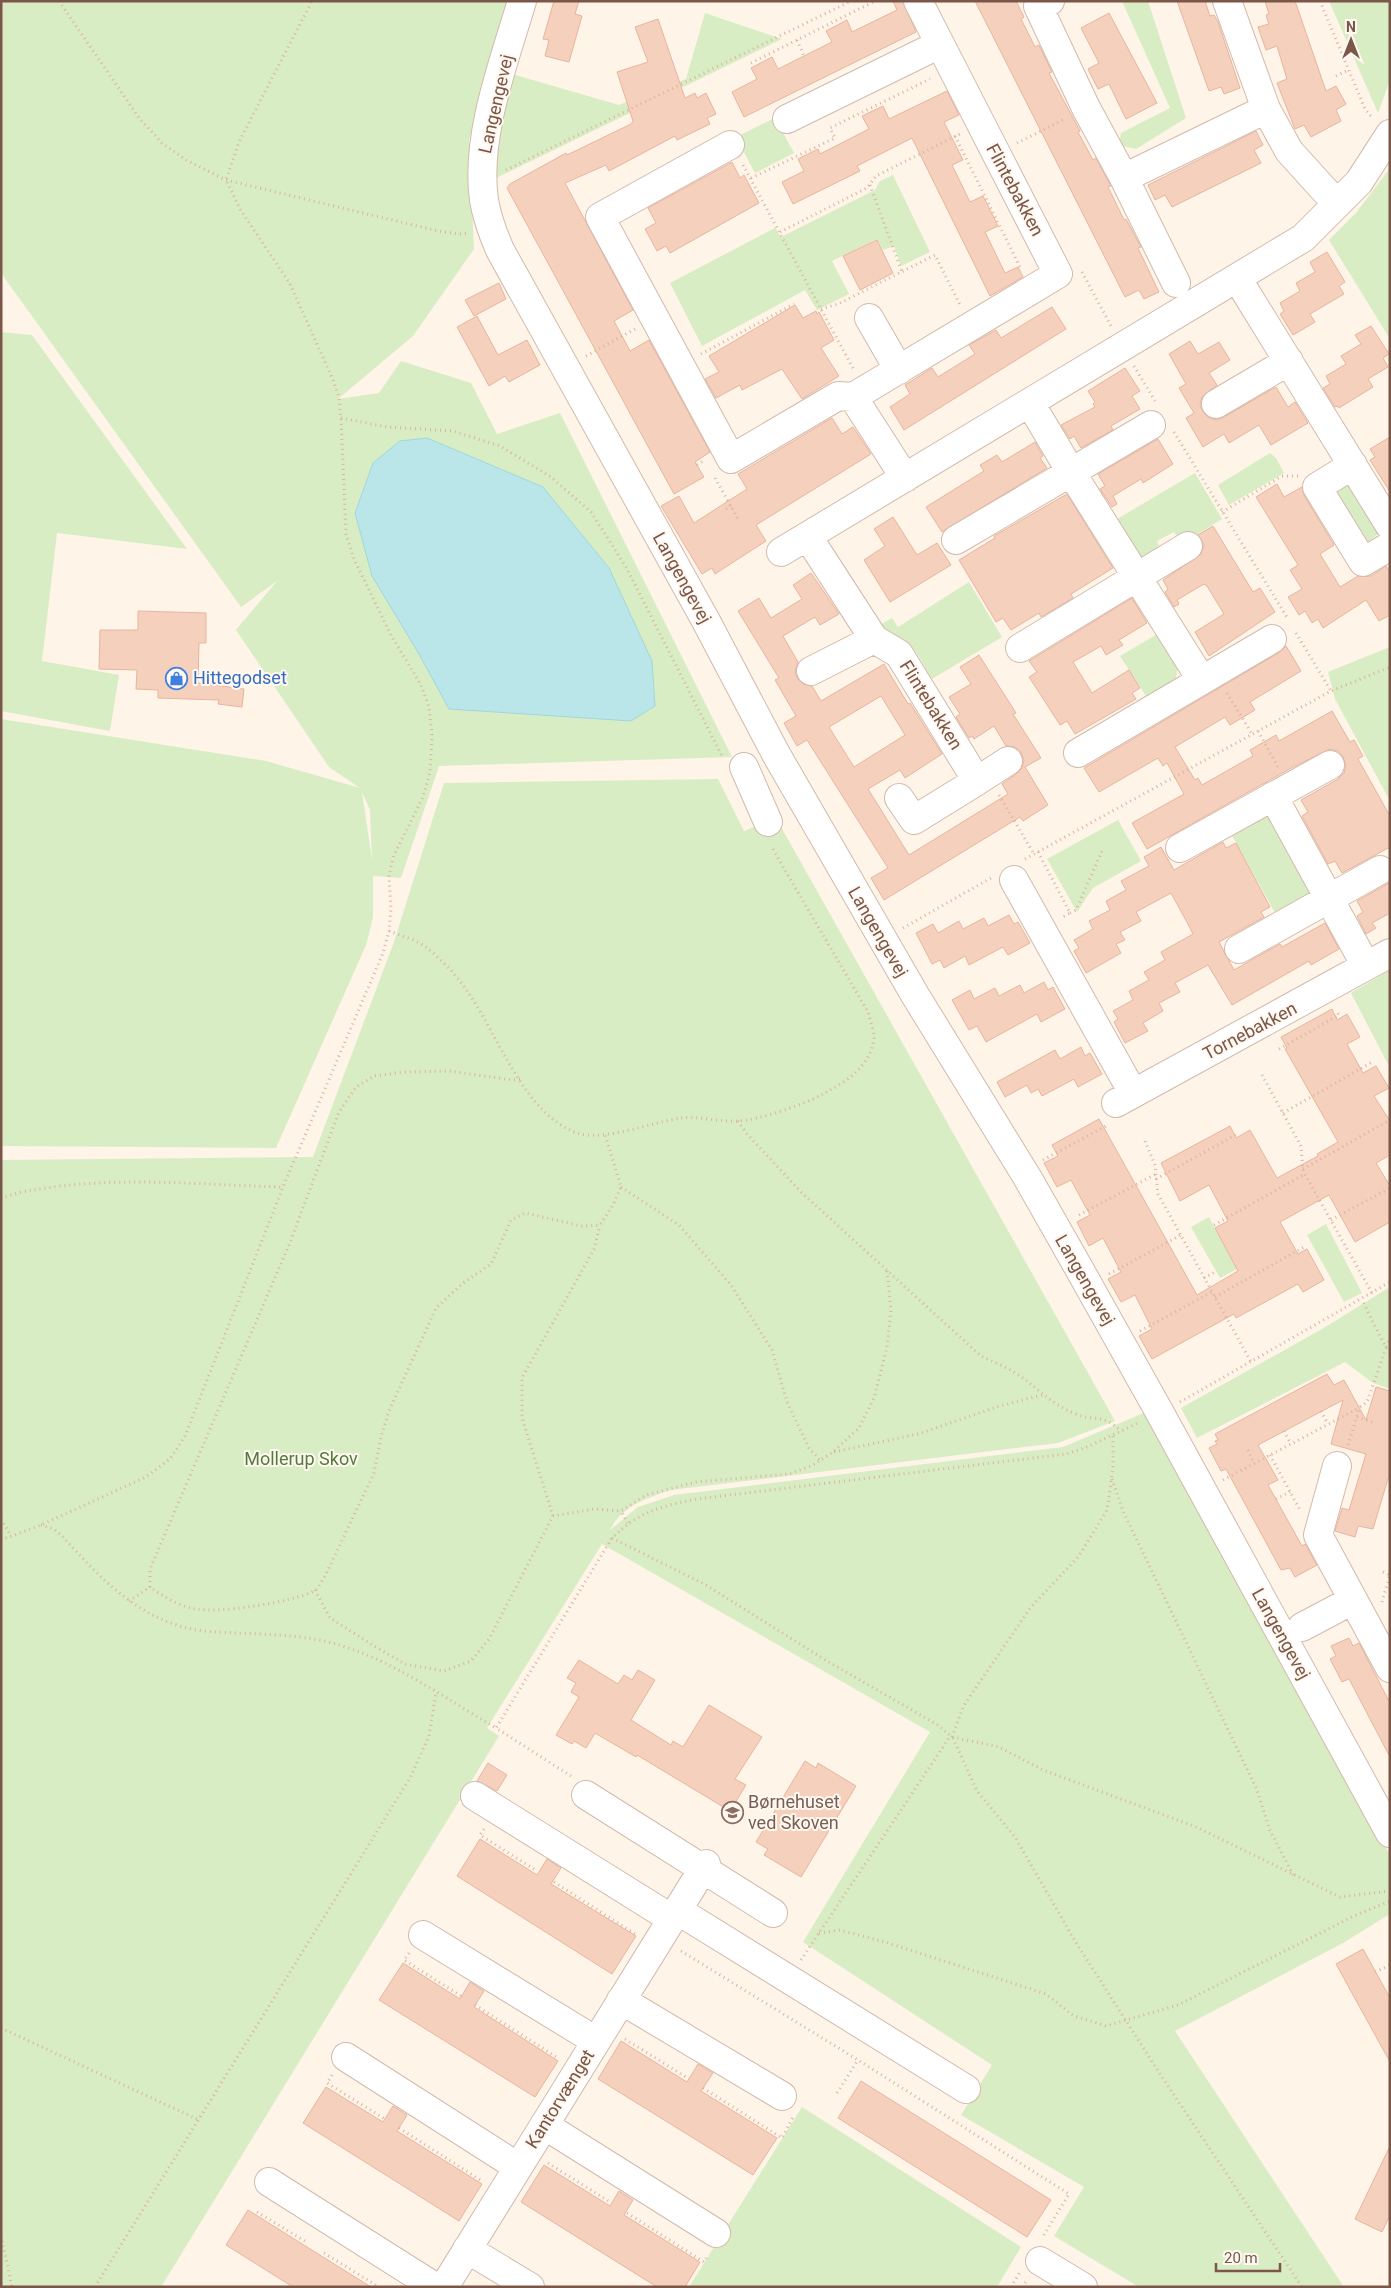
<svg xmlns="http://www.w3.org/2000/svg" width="1391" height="2288" font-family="Roboto,sans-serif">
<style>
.green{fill:#d8edc4;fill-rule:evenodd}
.water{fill:#bae6ea;stroke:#a0d7dc}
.building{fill:#f5d0bd;stroke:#e9b49d;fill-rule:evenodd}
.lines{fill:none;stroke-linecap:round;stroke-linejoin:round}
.minor-casing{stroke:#d2baac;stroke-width:30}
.path{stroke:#dbb3a0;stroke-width:3;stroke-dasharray:1 4;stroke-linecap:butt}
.minor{stroke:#fff;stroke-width:28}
.labels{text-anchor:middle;stroke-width:4;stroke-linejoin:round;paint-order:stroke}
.street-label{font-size:18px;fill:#7b5749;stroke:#fff8f0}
.shop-label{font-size:18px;fill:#366cbe;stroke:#fff8f0;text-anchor:start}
.park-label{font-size:18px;fill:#547b3d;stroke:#fff8f0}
.education-label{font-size:18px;fill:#785e54;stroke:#fff8f0;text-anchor:start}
</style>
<rect width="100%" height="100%" fill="#fef4e8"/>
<path class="green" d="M1 1H509L469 140 474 249 413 336 338 399 379 393 401 361 471 383 497 434 560 413 732 757 439 766 401 878 373 876V917L366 945 276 1148 1 1146V719L266 761 360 788 329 767 236 630 277 581 241 607 1 273ZM362 792 370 810 372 860Z
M1122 1H1148L1186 118 1136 149 1119 145 1121 133 1170 108Z
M1329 1H1390V80L1378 113Z
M705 13 782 39 490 181 512 74 619 105 686 79Z
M775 118 794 153 755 173 736 137Z
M1390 168V339L1329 240 1356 213Z
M893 175 930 252 901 266 894 246 883 250 877 239 832 261 849 294 817 310 805 290 702 346 670 283 775 228 781 237 875 190 880 181Z
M1 332 32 335 187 549 57 533 42 661 119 675 110 731 1 711Z
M1270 453 1276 458 1284 473 1229 505 1218 485Z
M1195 473 1222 519 1182 544 1174 532 1157 541 1160 549 1147 558 1133 555 1112 522Z
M1347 482 1380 533 1367 542 1363 541 1338 500 1335 490Z
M969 582 1002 637 932 679C916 653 915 641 884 631L880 625 892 618 898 627Z
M1159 633 1178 666 1175 683 1148 699 1120 656Z
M1390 647V801L1335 699 1328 672Z
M718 779 744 831 776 818 1115 1421 1058 1443 671 1490C645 1499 623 1505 610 1530L638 1507 674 1495 1063 1447 1146 1412 1390 1855V1914L1343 1943 1175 2031 1344 2287H1139L1054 2236 1084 2187 961 2115 992 2065 803 1942 930 1732 602 1544 487 1728 499 1736 161 2287H1V1160L313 1157 394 942 444 783Z
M1258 811 1274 814 1315 887 1311 901 1275 913 1229 830Z
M1118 820 1141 861 1093 888 1077 912 1047 859Z
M1390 970V1068L1351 993Z
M1209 1217 1237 1269 1220 1278 1191 1227Z
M1326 1224 1362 1293 1344 1302 1307 1235Z
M1390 1287V1389L1373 1383 1345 1362 1197 1438 1181 1408 1322 1329Z
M802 2107 1021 2247 997 2287H689Z"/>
<path class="water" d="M427 438 543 487 609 568 652 661 655 706 631 721 449 709 419 654 372 576 355 513 373 463 400 441Z"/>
<path class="building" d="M554 1H579L575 14 582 16 569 62 545 56 549 40 543 39Z
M893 1H903L916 32 744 117 732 92 757 79 751 68 772 57 778 69 832 42 826 31 847 20 852 32 897 10Z
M975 1H1016L1024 17 1021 19 1035 47 1039 45 1052 72 1049 73 1080 131 1078 132 1093 160 1096 158 1111 186 1108 187 1124 220 1126 219 1141 247 1138 248 1159 292 1144 299 1139 290 1125 297Z
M1177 1H1205L1210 16 1214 15 1218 22 1240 88 1224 94 1221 87 1209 91Z
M1265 1H1295L1326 91 1336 86 1346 104 1336 110 1341 121 1311 137 1304 125 1295 129 1277 83 1287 79 1277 46 1266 50 1258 27 1269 24 1266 15 1269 14Z
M1109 13 1157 103 1126 119 1109 84 1098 89 1088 69 1099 63 1081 28Z
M658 19 685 98 695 93 697 98 706 93 716 114 707 118 710 124 677 140 675 136 609 171 606 165 565 183 633 310 614 321 630 351 649 340 710 452 695 462 704 477 674 494 507 188 510 184 566 153 567 155 631 124 633 121 617 72 648 62 635 27Z
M947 91 959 115 944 122 963 160 952 165 970 202 983 196 998 226 985 232 1005 273 1018 267 1023 277 990 296 912 138 857 166 860 171 793 204 782 182 804 171 798 159 818 149 820 154 869 129 862 116 883 106 889 119Z
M1256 131 1263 145 1254 150 1261 163 1172 207 1165 195 1155 200 1148 185Z
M732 162 740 178 744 175 759 203 670 253 666 246 657 251 645 229 656 223 648 208Z
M877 240 893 273 860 290 843 256Z
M1327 252 1345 282 1339 286 1344 294 1310 314 1315 322 1293 335 1280 314 1284 311 1280 303 1300 291 1296 283 1315 272 1310 262Z
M499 283 506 299 474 316 465 300Z
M795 305 803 318 816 311 817 314 819 312 834 340 821 348 839 376 802 399 782 369 742 390 740 385 716 398 705 379 719 372 709 356Z
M1052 307 1066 329 904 430 890 407 910 394 905 385 932 368 938 377 975 354 969 345 996 330 1001 338Z
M477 316 498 355 527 340 540 365 509 382 505 376 489 386 457 327Z
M1371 326 1389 354 1383 358 1388 367 1368 379 1373 387 1339 408 1338 406 1335 407 1323 388 1330 384 1326 376 1346 364 1341 356 1361 344 1355 335Z
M1190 341 1198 354 1219 342 1230 360 1209 373 1217 385 1202 397 1200 405 1203 412 1208 417 1216 420 1224 417 1276 387 1288 407 1295 402 1308 423 1271 445 1259 425 1229 443 1224 434 1203 447 1186 418 1194 413 1179 388 1186 384 1169 354Z
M1125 368 1140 391 1132 396 1140 409 1111 426 1113 430 1081 448 1074 436 1070 439 1061 425 1095 407 1093 404 1095 402 1088 391Z
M832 418 842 434 853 427 871 454 756 525 766 541 715 574 712 568 702 574 661 506 679 496 694 523 747 489 738 474Z
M1390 437V492L1370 460 1375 457 1370 449Z
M1158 439 1173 464 1143 483 1141 479 1113 496 1117 504 1112 507 1100 489 1105 486 1098 474Z
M1035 442 1043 456 1040 458 1047 468 942 532 926 507 984 471 980 465 997 455 1002 462Z
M1277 484 1284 497 1302 487 1304 495 1334 545 1320 554 1340 587 1358 576H1371L1386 566 1390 573V615L1379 621 1366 600 1323 628 1318 619 1312 623 1305 611 1299 615 1288 597 1302 589 1290 570 1298 565 1256 497Z
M1067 494 1113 568 1071 594 1073 598 1041 617 1039 613 1011 630 1003 618 996 622 959 560 995 538 994 536Z
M893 517 917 555 937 543 951 565 890 602 864 560 885 546 874 529Z
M1213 526 1253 592 1260 588 1275 612 1209 656 1195 632 1224 614 1207 586 1204 584 1177 600 1179 604 1174 607 1165 592 1168 589 1163 580 1201 554 1204 545 1198 535Z
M811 573 839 614 820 625 815 617 783 636 798 662 795 671 797 678 803 684 812 686 821 701 884 664 908 704 910 703 942 754 905 778 900 770 868 789 909 855 1008 794 1002 784 1016 774 1022 768 1024 760 1021 752 1015 747 1006 746 994 726 974 739 972 736 969 738 956 717 960 714 949 697 971 684 960 667 979 655 1016 713 1013 714 1041 758 1025 767 1048 805 1023 821 1020 817 884 900 871 878 888 868 807 740 797 746 784 723 796 716 775 680 779 678 738 611 759 598 771 618 802 599 793 585ZM881 696 905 735 854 767 829 727Z
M1132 598 1147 623 1119 640 1123 645 1106 655 1101 646 1073 662 1092 693 1129 670 1140 688 1132 693 1136 699 1075 734 1067 721 1060 725 1042 697 1029 677 1037 672 1029 661Z
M138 611 206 613V643H199L198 683 244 689 242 707 218 704 219 700 158 698V690L136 689 137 670 99 669 100 630H138Z
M1286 646 1301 671 1250 702 1255 710 1230 725 1225 717 1175 747 1195 780 1198 778 1202 785 1253 756 1250 750 1276 735 1279 741 1332 711 1350 742 1354 740 1363 756 1358 759 1390 816V847L1342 873 1335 861 1328 864 1302 816 1308 812 1301 800 1338 779 1344 773 1346 765 1343 757 1338 751 1330 749 1293 767 1147 849 1132 823 1184 794 1167 763 1163 766 1158 758 1099 792 1084 768 1280 652Z
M1223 842 1226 848 1236 843 1270 907 1261 912 1264 917 1219 942 1234 970 1280 944 1282 947 1325 923 1339 949 1311 965 1309 961 1232 1005 1208 965 1175 983 1180 992 1159 1003 1163 1011 1143 1023 1148 1031 1125 1043 1114 1022 1118 1019 1113 1011 1133 1000 1129 991 1149 980 1144 972 1165 960 1161 952 1193 934 1189 926 1171 893 1136 912 1141 921 1120 932 1125 940 1116 944 1121 953 1086 973 1074 951 1079 948 1074 940 1093 929 1089 921 1110 910 1106 901 1126 890 1121 881 1149 866 1144 857 1161 847 1174 870Z
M1389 883 1390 913 1372 923 1376 928 1366 934 1357 916 1363 912 1357 901Z
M1009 915 1014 924 1018 922 1030 943 1008 955 1003 947 969 965 965 956 944 968 940 960 932 964 916 933 933 924 938 933 959 921 963 929 984 918 988 926Z
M1044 982 1048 990 1053 987 1065 1009 1041 1022 1037 1014 986 1042 977 1026 969 1030 952 1000 970 990 974 999 995 988 999 996 1020 985 1024 993Z
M1332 1009 1337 1020 1347 1014 1360 1037 1347 1044 1363 1073 1376 1066 1389 1088 1374 1096 1390 1121V1155L1376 1163 1390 1186V1222L1355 1242 1329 1195 1280 1222 1298 1254 1307 1249 1324 1280 1303 1292 1298 1284 1236 1318 1234 1314 1152 1359 1139 1336 1152 1329 1135 1295 1121 1302 1108 1279 1121 1272 1103 1238 1089 1246 1077 1222 1090 1215 1071 1180 1057 1187 1044 1163 1058 1156 1052 1145 1099 1119 1197 1295 1238 1271 1215 1228 1228 1221 1209 1185 1180 1201 1161 1163 1230 1126 1236 1138 1250 1130 1277 1178 1318 1156 1317 1154 1338 1142 1285 1049 1287 1048 1281 1037Z
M1081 1047 1085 1056 1090 1053 1102 1074 1078 1087 1074 1079 1042 1096 1038 1089 1031 1093 1027 1085 1005 1097 997 1082 1055 1050 1060 1059Z
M1327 1374 1334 1385 1344 1380 1366 1420 1376 1387 1390 1391V1472L1373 1529 1358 1526 1355 1537 1335 1531 1342 1508 1349 1510 1366 1454 1331 1444 1343 1400 1258 1445 1278 1480 1268 1485 1302 1546 1305 1544 1317 1565 1295 1577 1290 1568 1281 1570 1226 1469 1221 1471 1209 1448 1217 1444 1215 1441 1218 1440 1215 1434Z
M1349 1638 1353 1646 1359 1643 1390 1703V1757L1349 1679 1342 1682 1330 1659 1336 1656 1331 1646Z
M579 1660 618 1684 624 1675 632 1680 638 1670 655 1680 631 1720 671 1745 673 1741 683 1747 709 1705 762 1737 735 1779 746 1785 730 1811 637 1755 636 1757 595 1733 586 1748 574 1741 572 1744 556 1735 579 1697 571 1692 576 1683 567 1678Z
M805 1761 816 1768 818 1763 856 1786 801 1877 764 1855 768 1849 756 1842Z
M488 1763 507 1775 497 1791 477 1781Z
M480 1839 537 1875 547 1859 561 1868 551 1884 636 1936 612 1974 457 1876Z
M1363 1949 1390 1998V2062L1336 1964Z
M403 1963 460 1999 470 1982 484 1991 474 2007 558 2061 535 2097 379 2000Z
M621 2041 687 2082 698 2064 713 2073 701 2091 777 2138 753 2175 598 2079Z
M861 2081 1051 2200 1027 2237 838 2118Z
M326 2087 383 2122 393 2106 407 2115 397 2131 482 2184 459 2221 303 2123Z
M1390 2146V2215L1382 2232 1355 2219Z
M544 2165 610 2206 619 2191 633 2200 624 2215 700 2262 685 2287H657L521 2202Z
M248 2210 315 2252 371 2287H293L226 2245Z"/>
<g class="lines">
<defs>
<path id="minor" d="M522 1C504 62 475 136 484 200 487 218 493 234 500 250L706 621 776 754 915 995 1027 1177 1081 1272 1160 1413 1390 1833
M918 1 940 44
M1050 1 1038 6 1086 108 1124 178 1266 109
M1227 1 1266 109 1289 151 1337 204
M730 145 600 217 731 459 838 396 853 397 1058 274 940 44 787 119
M1124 178 1176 283
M1237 278 1390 526
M869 318 899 370
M853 397 905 478
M1030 403 1071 472 1201 679
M1216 404 1289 361
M1353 465 1317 487 1363 562 1390 546
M808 537 874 639 899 654 977 781 1008 761
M956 540 1151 425
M781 552 1303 238 1359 182 1390 134
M1020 648 1188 546
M811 671 874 639
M1078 753 1272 639
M744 767 768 822
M1273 796 1366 966
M899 798 914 820 977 781
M1180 848 1330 765
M1014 880 1133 1093
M1239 949 1380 870
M1116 1103 1390 953
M1337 1466 1318 1535 1390 1668
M1302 1627 1353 1600
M586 1795 773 1913
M475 1796 672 1919
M677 1910 966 2089
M423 1935 596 2041
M621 2000 782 2096
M346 2057 518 2167
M544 2125 716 2233
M269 2182 435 2287
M467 2249 530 2287
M1040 2261 1083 2287
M444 2287 706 1864"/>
</defs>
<use href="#minor" class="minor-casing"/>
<path class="path" d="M59 1 139 118 162 143 186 160 226 180 438 231 459 234 469 233
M1320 1 1365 109 1373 119
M797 40 804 56
M751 63 875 1
M1336 76 1349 70
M955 136 1021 269
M1017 143 1065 119
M743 165 854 370
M506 170 851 1
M751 178 835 138 830 128 930 79
M870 185 902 272
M780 232 867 188 876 176 960 134
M1082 272 1111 326
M821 309 838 304 935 255 960 305
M701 354 794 304
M586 356 635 329
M1134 366 1155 401
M341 418 387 427 453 431 500 446 551 477 591 512 626 567 723 758
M1174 432 1288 619
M697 465 705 460
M715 478 738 519
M726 509 731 506
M1222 512 1282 476H1298
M1296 633 1331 691
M1227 693 1252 734
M1258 731 1278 767
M999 795 1034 854
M1038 852 1070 913 1061 918
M1025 859 1331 691 1390 667
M1070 913 1076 910 1102 851
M903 928 991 878
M389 931C401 936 418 940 427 948 442 960 457 976 468 992 498 1035 524 1114 577 1133 603 1142 653 1122 681 1118 700 1116 718 1122 737 1121 757 1121 805 1104 823 1094 846 1082 871 1066 874 1038 874 1030 870 1020 868 1012L775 853 772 846
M1279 1049 1339 1015 1336 1010
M1262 1075 1301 1146 1303 1171 1372 1293
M520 1079 513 1080 449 1071 404 1072 374 1076 356 1087 339 1112 289 1245 150 1569V1587C161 1595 177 1605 191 1608 214 1615 293 1602 314 1591 319 1588 322 1580 325 1576L374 1473 381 1437 389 1411 436 1308 463 1283 491 1264 511 1220 525 1213 581 1226 600 1225 613 1205 621 1187 605 1134
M1283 1113 1374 1061
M738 1121 747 1134 802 1193 981 1356C991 1361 1002 1365 1012 1371 1035 1384 1049 1404 1076 1414 1095 1422 1102 1413 1121 1431
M1145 1141 1155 1165 1158 1194 1251 1362
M1043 1160 1108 1125
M1303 1169 1390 1120
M1156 1179 1239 1133
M621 1187 679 1225 731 1285 772 1350 787 1402 809 1448 820 1460
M1 1199C18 1191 35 1190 53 1187 129 1177 207 1185 283 1187
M1079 1215 1156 1174
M1331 1220 1390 1188
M1214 1225 1305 1174
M1109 1274 1181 1235
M1204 1278 1217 1271
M1215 1297 1306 1246
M1140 1331 1212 1292
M1386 1347 1390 1338
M1180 1402 1390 1282
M1321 1411 1328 1424
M1357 1417 1375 1423
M1284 1431 1291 1444
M1348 1445 1360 1407 1367 1402 1386 1348 1362 1300
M1248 1450 1254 1463
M834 1452 918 1434 1000 1406 1042 1395
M1270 1455 1300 1510
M1112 1479 1123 1511 1257 1790 1269 1828 1293 1875
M1223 1480 1359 1408
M1276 1499 1290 1492
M553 1516 522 1418V1378L594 1249 600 1225
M1 1519 11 1536
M628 1523 621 1511 646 1495 696 1482 789 1474 813 1465 833 1452 859 1428 874 1398 887 1347 891 1310 887 1270
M41 1525 54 1529 63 1537C102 1580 143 1624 204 1631 248 1635 293 1632 336 1644 392 1660 445 1698 496 1728
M612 1538 706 1585 827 1661 938 1725 952 1737 999 1747 1043 1770 1196 1827 1340 1897 1390 1891
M1 1540 41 1525 146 1477 170 1459 185 1436 283 1187 383 953 389 931 391 909 389 875 394 855 423 797 430 772 432 735 429 707 421 685 391 635 354 559 346 534 341 418 339 398 333 380 290 284 240 209 226 180 239 142 312 1
M1383 1572 1390 1575
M315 1590 330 1618 371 1644 405 1664 444 1671 471 1661 489 1639 553 1516 594 1509 621 1511
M129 1601 150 1587
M1382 1602 1390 1574
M953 1738 977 1791 1015 1837 1075 1941 1160 2074 1302 2287
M571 1776 496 1728 612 1538C638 1512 661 1506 697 1499L1066 1454 1087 1447 1138 1423
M484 1829 480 1835 537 1871
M554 1882 635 1934
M819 1933 840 1930 885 1942 1046 1994 1074 2016 1106 2026 1178 2005 1354 1916 1390 1901
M681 1951 858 2060 1069 2194 1042 2238
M409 1953 404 1960 461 1996
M801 1960 949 1738 952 1737 964 1705 1031 1607 1079 1556 1107 1510 1113 1469V1435
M1375 1972 1390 1965
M475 2005 558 2058
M1 2028 199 2120
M625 2039 689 2079
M332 2075 327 2083 385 2119
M703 2088 782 2138 793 2117
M837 2093 858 2060
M399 2128 482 2181
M548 2163 610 2202
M257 2212 308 2243
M627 2213 704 2262 708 2255
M1 2236 12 2287
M324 2253 379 2287
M95 2287 410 1778 429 1736 436 1693
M1011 2287 1020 2272
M1022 2287 1027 2280"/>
<use href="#minor" class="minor"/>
</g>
<defs>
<symbol id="shop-ring" viewBox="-11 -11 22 22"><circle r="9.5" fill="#fff8f0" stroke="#3f7fe0" stroke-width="1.5"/><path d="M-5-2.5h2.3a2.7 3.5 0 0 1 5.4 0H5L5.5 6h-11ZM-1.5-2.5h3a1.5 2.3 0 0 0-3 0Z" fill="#3f7fe0"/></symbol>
<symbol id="school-ring" viewBox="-11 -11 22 22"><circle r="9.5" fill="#fff8f0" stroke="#8d6e63" stroke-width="1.5"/><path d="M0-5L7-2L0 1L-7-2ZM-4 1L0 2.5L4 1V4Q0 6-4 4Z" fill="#8d6e63"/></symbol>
</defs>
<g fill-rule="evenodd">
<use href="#shop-ring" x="164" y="666" width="25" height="25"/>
<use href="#school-ring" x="720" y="1800" width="25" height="25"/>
</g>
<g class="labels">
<g class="street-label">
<text transform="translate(496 104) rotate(-77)" y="6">Langengevej</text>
<text transform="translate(1015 190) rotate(62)" y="6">Flintebakken</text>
<text transform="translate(682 578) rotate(61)" y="6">Langengevej</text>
<text transform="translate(931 705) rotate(58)" y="6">Flintebakken</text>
<text transform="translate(878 932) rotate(60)" y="6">Langengevej</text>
<text transform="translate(1250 1031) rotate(-28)" y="6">Tornebakken</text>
<text transform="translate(1085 1280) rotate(60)" y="6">Langengevej</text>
<text transform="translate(1281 1634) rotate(61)" y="6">Langengevej</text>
<text transform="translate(560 2099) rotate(-58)" y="6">Kantorvænget</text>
</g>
<g class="shop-label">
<text x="193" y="684">Hittegodset</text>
</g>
<g class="park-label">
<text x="301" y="1465">Mollerup Skov</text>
</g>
<g class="education-label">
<text x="748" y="1808">Børnehuset<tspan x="748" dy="21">ved Skoven</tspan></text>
</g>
</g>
<rect width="1391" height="2288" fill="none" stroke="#7b5749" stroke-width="5"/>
<g transform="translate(1351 40)" stroke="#fff8f0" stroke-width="4" paint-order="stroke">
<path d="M0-4L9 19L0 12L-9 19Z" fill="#7b5749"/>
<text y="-8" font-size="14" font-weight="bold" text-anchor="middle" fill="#7b5749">N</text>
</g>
<path d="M1216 2263v8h64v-8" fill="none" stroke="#7b5749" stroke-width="2.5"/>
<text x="1224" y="2263" font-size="15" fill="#7b5749" stroke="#fff8f0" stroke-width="4" paint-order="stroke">20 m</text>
</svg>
